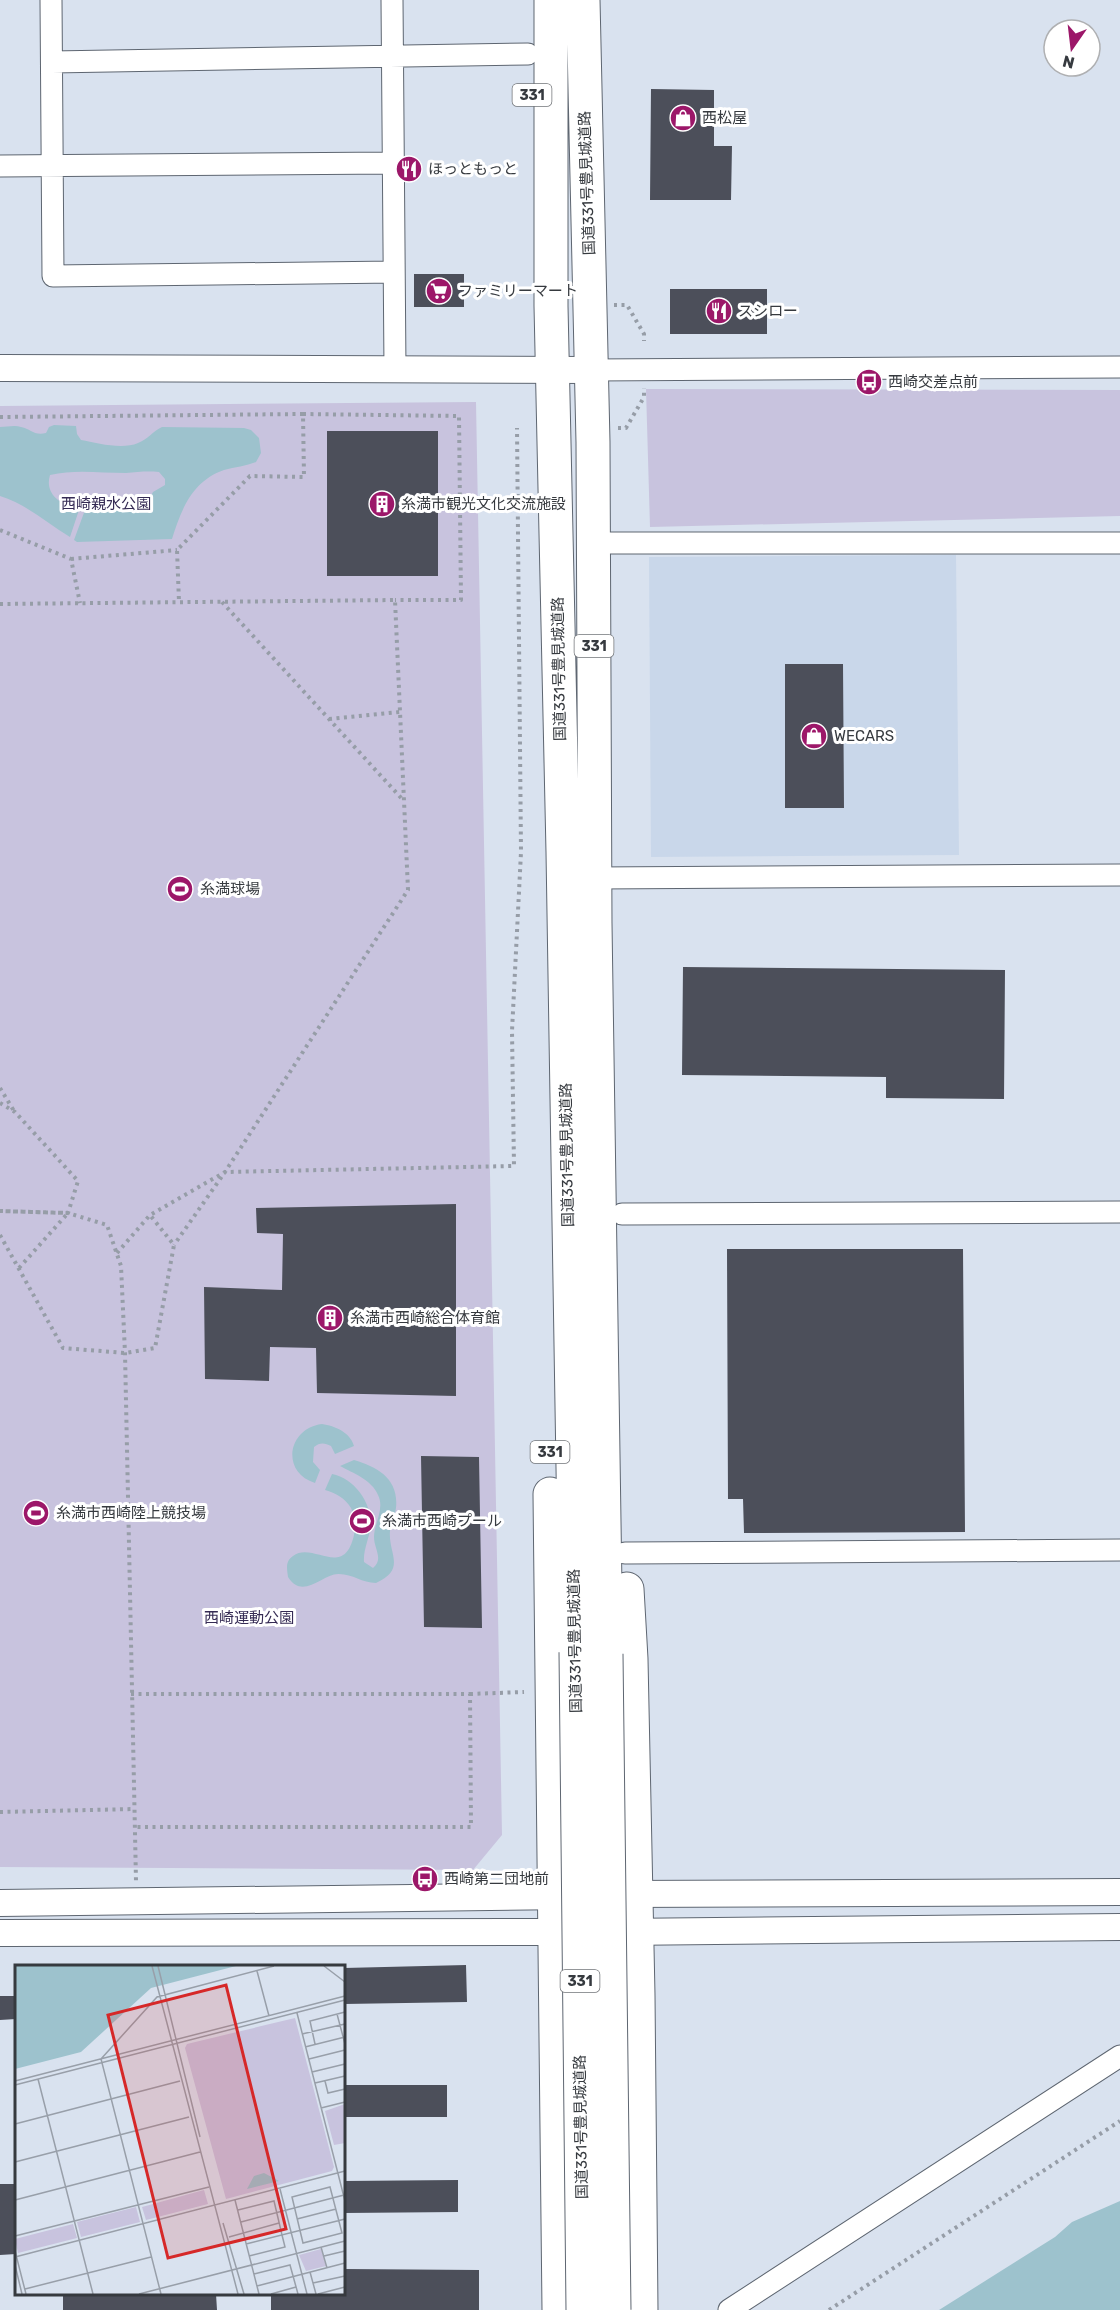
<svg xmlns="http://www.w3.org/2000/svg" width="1120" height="2310" font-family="Rubik,'Noto Sans JP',sans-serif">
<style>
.built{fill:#c9d7ea}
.green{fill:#c8c3de}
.water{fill:#9dc2cd}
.building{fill:#4c4f5a}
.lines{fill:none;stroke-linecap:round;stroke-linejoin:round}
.minor-casing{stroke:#5e6671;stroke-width:23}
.tertiary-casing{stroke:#5e6671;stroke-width:28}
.trunk-casing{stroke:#5e6671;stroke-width:35}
.path{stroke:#969da7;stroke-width:4;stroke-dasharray:3 4.5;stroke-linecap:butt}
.minor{stroke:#fff;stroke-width:21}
.tertiary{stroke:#fff;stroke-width:26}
.trunk{stroke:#fff;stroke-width:33}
.trunk-bridge-casing{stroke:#5e6671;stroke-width:35;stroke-linecap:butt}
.trunk-bridge{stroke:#fff;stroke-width:33}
.labels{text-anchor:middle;stroke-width:6;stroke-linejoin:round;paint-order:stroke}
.shield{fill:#fff;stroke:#727579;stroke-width:1.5}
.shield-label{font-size:14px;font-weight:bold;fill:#363a3f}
.poi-label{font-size:15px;fill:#363a3f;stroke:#fff;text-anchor:start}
.street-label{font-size:15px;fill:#363a3f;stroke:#fff}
.park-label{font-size:15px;fill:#352b54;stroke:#fff}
.inset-road{fill:none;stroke:#989fa9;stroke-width:1.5}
.view{fill:#d62828;fill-opacity:0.15;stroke:#d62828;stroke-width:3}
.inset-edge{fill:none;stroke:#363a3f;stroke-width:3}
</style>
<rect width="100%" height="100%" fill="#d9e2ef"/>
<path class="built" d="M956 555 959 855 651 857 649 557Z"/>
<path class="green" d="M646 389 1120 390V516L650 527Z
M476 402 502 1835 473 1870 0 1867V406Z"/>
<path class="water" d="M54 425 76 426 77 434 81 440C97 443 122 450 138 443 147 440 153 431 162 427L244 428 251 430 259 438 261 453 256 462C246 466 235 467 224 470 192 481 181 510 172 539L77 542 74 540 85 510H134L144 508 153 492 165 485V479L159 472C147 471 137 472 126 473 100 473 75 469 50 475 44 495 62 505 79 510L70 537C47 523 26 504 0 496V427C7 427 15 425 21 427 31 429 34 436 46 433L49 427Z
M322 1424C335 1426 350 1432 354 1446L335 1454 331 1446C325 1443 320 1442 314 1447L313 1462 320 1470 315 1483C280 1472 288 1428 322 1424Z
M354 1460C378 1467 399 1479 396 1508 395 1516 391 1523 390 1531 388 1554 407 1569 376 1583 362 1583 353 1574 339 1574 323 1573 303 1601 288 1577 287 1569 285 1561 293 1556 313 1541 344 1580 354 1535 355 1527 355 1516 351 1508 345 1498 336 1493 325 1490L332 1474C354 1478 371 1502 371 1524 370 1537 363 1549 364 1562L373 1568C384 1559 374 1549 374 1537 374 1523 385 1509 378 1495 372 1480 353 1473 340 1466Z
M1120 2201V2310H939L1055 2237 1072 2222Z"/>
<path class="building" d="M651 89 714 90V146H732L731 200H650Z
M414 274H464V307H414Z
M670 289H767V334H670Z
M327 431H438V576H327Z
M785 664H843L844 808H785Z
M683 967 1005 970 1004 1099 886 1098V1077L682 1075Z
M456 1204V1396L317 1393 316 1348 270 1347 269 1381 205 1379 204 1287 282 1290 283 1234 257 1233 256 1208Z
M727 1249H963L965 1532 744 1533 743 1499H728Z
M421 1456 479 1457 482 1628 424 1627Z
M466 1965 467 2002 344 2004V1968Z
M0 1996H16V2019L0 2020Z
M344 2085H447V2117H344Z
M458 2180V2212L344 2213V2181Z
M0 2184H16V2254L0 2255Z
M344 2269 479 2270V2310H271V2294H344Z
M63 2294H216L217 2310H63Z"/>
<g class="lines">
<defs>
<path id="minor" d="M51 0 53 276 394 272
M392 0 395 369
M52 62 528 54
M0 166 393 163
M592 370 1120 367
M593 543H1120
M595 878 1120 875
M622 1214 1120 1212
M625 1553 1120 1550
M729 2310 1120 2056"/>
<path id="tertiary" d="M0 368 592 370
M619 1894 1120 1892
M0 1903 571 1896
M619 1932 1120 1927
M0 1933 574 1932"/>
<path id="trunk" d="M551 0V306L563 852 576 1652
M583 0 593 442 595 923 606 1654
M550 1494 559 2310
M627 1589 631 1659 638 1995 641 2310"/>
</defs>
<use href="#minor" class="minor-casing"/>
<use href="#tertiary" class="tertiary-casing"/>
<use href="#trunk" class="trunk-casing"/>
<path class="path" d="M614 305H627L644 334V341
M303 414 459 416 461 600H395
M0 417 303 414 304 477 250 476 177 550 179 602
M618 428H626L644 397V388
M0 530 71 559 80 603
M71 559 177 550
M222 602 403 800
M0 604 395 600 408 890 225 1172 174 1245
M329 719 400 712
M0 1088 14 1111
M0 1103 15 1112 78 1181 68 1213 107 1225 121 1266 125 1353 136 1881
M0 1211 68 1213 0 1211
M0 1235 63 1348 125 1353 155 1348 174 1245 150 1215
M117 1253 150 1215 225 1172 514 1166 512 1031 521 852 517 428
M19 1268 68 1213
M131 1694H470L471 1827H134
M470 1694 524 1692
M0 1812 134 1809
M829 2310 1120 2121"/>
<use href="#minor" class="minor"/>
<use href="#tertiary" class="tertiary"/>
<use href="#trunk" class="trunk"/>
<defs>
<path id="trunk-bridge" d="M576 1652 583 2310
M606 1654 614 2310"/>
</defs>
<use href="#trunk-bridge" class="trunk-bridge-casing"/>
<use href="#trunk-bridge" class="trunk-bridge"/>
</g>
<defs>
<symbol id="shop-disc" viewBox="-11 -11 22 22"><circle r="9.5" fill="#9c1769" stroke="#fff"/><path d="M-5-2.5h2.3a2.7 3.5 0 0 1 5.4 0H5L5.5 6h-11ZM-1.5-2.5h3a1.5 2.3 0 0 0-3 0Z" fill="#fff"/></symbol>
<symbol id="restaurant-disc" viewBox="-11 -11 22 22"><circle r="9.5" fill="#9c1769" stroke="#fff"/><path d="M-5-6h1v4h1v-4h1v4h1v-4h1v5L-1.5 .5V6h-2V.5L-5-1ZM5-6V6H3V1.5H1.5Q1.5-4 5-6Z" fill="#fff"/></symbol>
<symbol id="supermarket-disc" viewBox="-11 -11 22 22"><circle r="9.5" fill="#9c1769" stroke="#fff"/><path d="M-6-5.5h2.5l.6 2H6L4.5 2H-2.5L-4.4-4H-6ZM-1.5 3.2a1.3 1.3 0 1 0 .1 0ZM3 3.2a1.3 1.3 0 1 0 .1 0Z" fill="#fff"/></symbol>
<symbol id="bus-disc" viewBox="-11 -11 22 22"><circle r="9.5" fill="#9c1769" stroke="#fff"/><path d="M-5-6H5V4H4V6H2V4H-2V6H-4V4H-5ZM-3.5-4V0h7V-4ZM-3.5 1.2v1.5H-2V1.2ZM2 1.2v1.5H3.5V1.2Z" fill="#fff"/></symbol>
<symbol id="building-disc" viewBox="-11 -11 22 22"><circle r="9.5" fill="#9c1769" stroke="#fff"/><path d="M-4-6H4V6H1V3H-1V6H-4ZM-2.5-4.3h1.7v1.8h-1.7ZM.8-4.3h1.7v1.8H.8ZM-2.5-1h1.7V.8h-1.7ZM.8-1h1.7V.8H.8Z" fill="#fff"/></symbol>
<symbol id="stadium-disc" viewBox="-11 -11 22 22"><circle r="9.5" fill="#9c1769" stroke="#fff"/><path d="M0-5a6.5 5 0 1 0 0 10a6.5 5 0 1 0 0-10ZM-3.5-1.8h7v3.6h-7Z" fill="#fff"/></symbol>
</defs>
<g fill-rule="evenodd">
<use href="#shop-disc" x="668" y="103" width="30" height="30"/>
<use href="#restaurant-disc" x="394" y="154" width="30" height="30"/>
<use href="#supermarket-disc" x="424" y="276" width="30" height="30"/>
<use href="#restaurant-disc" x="704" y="296" width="30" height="30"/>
<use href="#bus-disc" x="854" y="367" width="30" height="30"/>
<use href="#building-disc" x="367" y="489" width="30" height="30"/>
<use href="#shop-disc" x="799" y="721" width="30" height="30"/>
<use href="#stadium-disc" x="165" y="874" width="30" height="30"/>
<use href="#building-disc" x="315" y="1303" width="30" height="30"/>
<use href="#stadium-disc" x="21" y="1498" width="30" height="30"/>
<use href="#stadium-disc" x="347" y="1506" width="30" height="30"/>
<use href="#bus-disc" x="410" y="1864" width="30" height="30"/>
</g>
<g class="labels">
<g class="shield">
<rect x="512.5" y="84" width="39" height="22" rx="4.5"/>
<rect x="574.5" y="635" width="39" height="22" rx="4.5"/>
<rect x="530.5" y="1441" width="39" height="22" rx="4.5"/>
<rect x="560.5" y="1970" width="39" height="22" rx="4.5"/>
</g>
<g class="shield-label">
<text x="532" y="100">331</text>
<text x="594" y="651">331</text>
<text x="550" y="1457">331</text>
<text x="580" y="1986">331</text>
</g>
<g class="poi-label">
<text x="702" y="123">西松屋</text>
<text x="428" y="174">ほっともっと</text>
<text x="458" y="296">ファミリーマート</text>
<text x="738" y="316">スシロー</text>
<text x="888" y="387">西崎交差点前</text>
<text x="401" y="509">糸満市観光文化交流施設</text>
<text x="834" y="741">WECARS</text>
<text x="200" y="894">糸満球場</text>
<text x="350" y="1323">糸満市西崎総合体育館</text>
<text x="56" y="1518">糸満市西崎陸上競技場</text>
<text x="382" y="1526">糸満市西崎プール</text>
<text x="444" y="1884">西崎第二団地前</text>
</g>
<g class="street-label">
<text transform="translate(587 183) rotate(-92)" y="5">国道331号豊見城道路</text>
<text transform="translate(559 669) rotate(-91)" y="5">国道331号豊見城道路</text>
<text transform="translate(567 1155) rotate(-91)" y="5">国道331号豊見城道路</text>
<text transform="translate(575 1641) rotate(-91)" y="5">国道331号豊見城道路</text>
<text transform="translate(581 2127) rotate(-91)" y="5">国道331号豊見城道路</text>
</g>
<g class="park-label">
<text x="106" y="509">西崎親水公園</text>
<text x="249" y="1623">西崎運動公園</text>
</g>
</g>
<g transform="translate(15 1965)">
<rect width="330" height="330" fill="#d9e2ef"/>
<path d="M280 53 319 202 317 206 211 234 170 83 172 79ZM330 139V178L319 180 310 146ZM189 225 193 239 131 255 127 242ZM121 242 125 257 66 272 62 257ZM58 259 62 273 3 288 0 274ZM306 284 311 301 291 306 284 290Z" fill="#c8c3de"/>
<path d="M0 1H221L136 23 66 87 0 104ZM249 208 264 216 232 224 239 211Z" fill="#9dc2cd"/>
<path class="inset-road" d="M137 1 223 329M143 1 185 172M309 1 330 17M242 6 254 51M282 48 330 236M322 49 330 79M287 69 330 59M300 79 295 56 330 47M290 82 330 72M294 94 330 85M297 107 330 99M23 114 78 329M0 116 330 31M310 116 313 128 330 124M300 118 330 111M0 120 330 35M306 143 330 137M0 159 165 116M0 197 174 152M315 222 327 268 288 278 277 232ZM265 224 292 329M0 235 185 187M220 235 244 329M223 245 259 236 267 270 270 282 234 291M282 254 321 244M226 257 329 230M208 258 229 329M0 271 194 222M214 272 264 258M231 279 330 254M306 282 312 303M0 286 11 329M309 291 330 286M0 292 330 206M0 300 7 329M295 307 301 329M239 309 275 300 283 329M298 318 330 311M242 321 330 298M10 324 136 292M124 329 330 276M146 329 86 94 142 32 259 1M256 329 281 322M303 329 330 322"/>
<path class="view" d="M211 20 271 264 153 293 93 50Z"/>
<rect width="330" height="330" class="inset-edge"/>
</g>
<g transform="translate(1072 48) rotate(194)"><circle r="28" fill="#ffffff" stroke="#afb0b2" stroke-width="1.5"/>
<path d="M0-4.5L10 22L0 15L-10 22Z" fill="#9c1769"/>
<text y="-9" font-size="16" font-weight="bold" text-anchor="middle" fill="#363a3f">N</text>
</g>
</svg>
